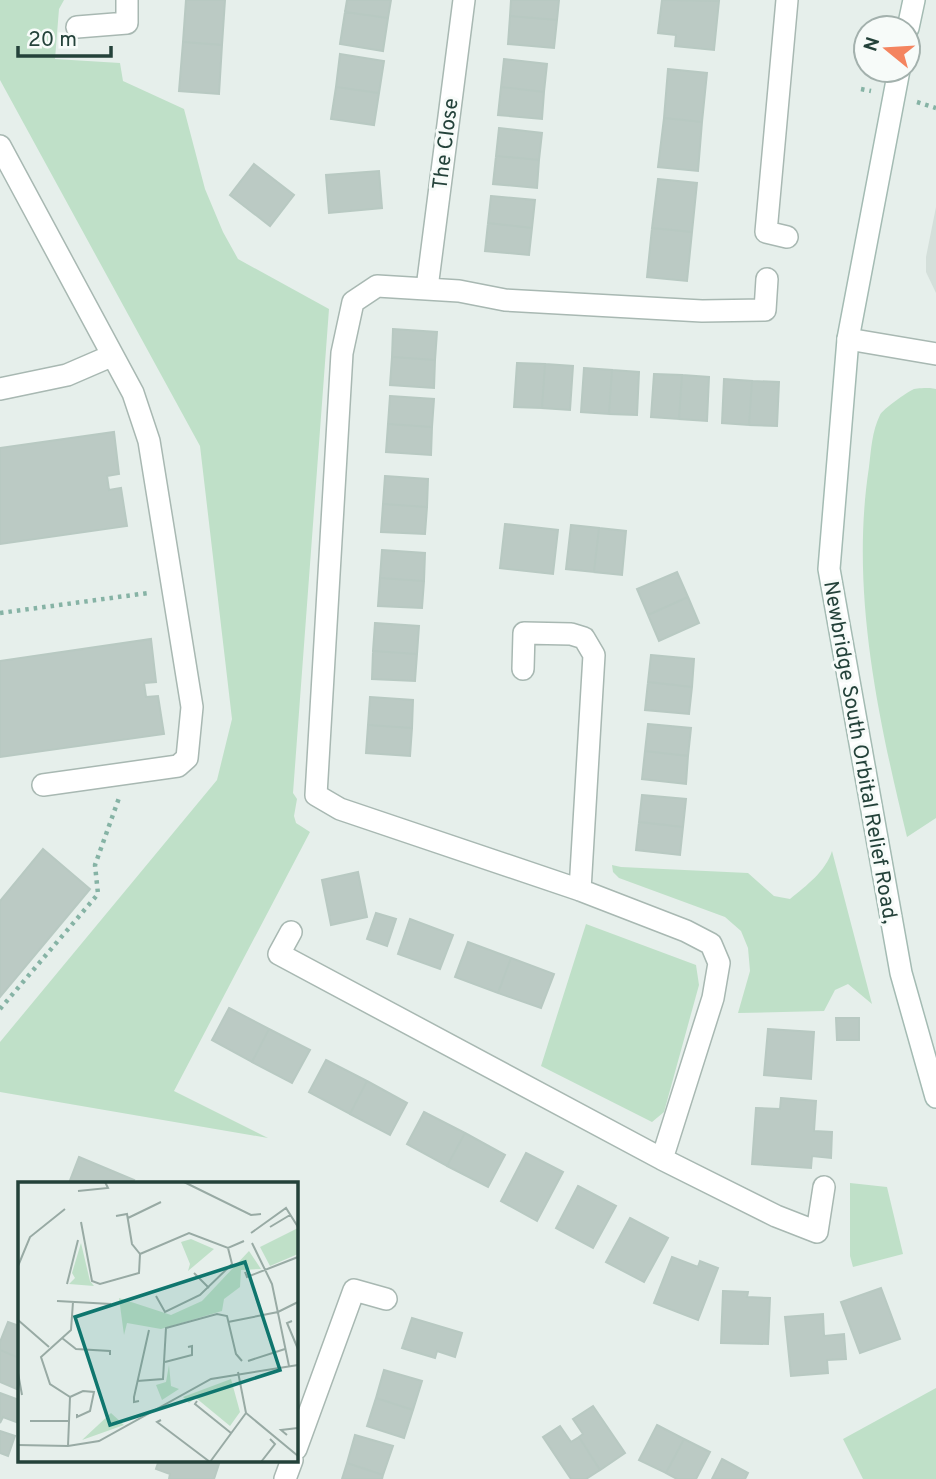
<svg xmlns="http://www.w3.org/2000/svg" width="936" height="1479" font-family="Overpass,sans-serif">
<style>
.built{fill:#d4dfda}
.green{fill:#bfe0c8}
.building{fill:#bbcac4;stroke:#b8c9c2;stroke-width:2}
.lines{fill:none;stroke-linecap:round;stroke-linejoin:round}
.street-casing{stroke:#a8b8b2;stroke-width:24}
.secondary-casing{stroke:#a4bbb3;stroke-width:24}
.path{stroke:#86b3a5;stroke-width:4.5;stroke-dasharray:3.5 5;stroke-linecap:butt}
.street{stroke:#fff;stroke-width:21}
.secondary{stroke:#fff;stroke-width:21}
.labels{text-anchor:middle;stroke-width:6;stroke-linejoin:round;paint-order:stroke}
.street-label{font-size:21px;fill:#24423a;stroke:#f7fbf9}
.inset-road{fill:none;stroke:#98aaa4;stroke-width:2}
.view{fill:#0f766e;fill-opacity:0.15;stroke:#0f766e;stroke-width:3.5}
.inset-edge{fill:none;stroke:#24423a;stroke-width:3.5}
</style>
<rect width="100%" height="100%" fill="#e6efeb"/>
<path class="built" d="M936 207V293L926 272V257Z"/>
<path class="green" d="M0 0H64L59 9 55 59 120 63 123 81 184 109 205 189 223 232 238 259 329 309 293 793 297 799 294 816 296 823 310 832 174 1091 268 1138 0 1092V1042L217 780 232 719 200 446 0 80Z
M930 388 936 389V818L907 837C878 718 850 590 869 467 871 450 872 431 880 415 883 409 907 392 914 389 918 388 925 388 930 388Z
M832 851 872 1004 848 984 835 990 824 1011 738 1013 750 971 748 948 741 931 725 917 619 878 613 872 612 865 621 867 748 873 774 896 790 899C806 886 826 871 832 851Z
M586 924 696 965 699 985 664 1112 652 1122 541 1066Z
M850 1183 887 1187 903 1254 853 1267 850 1256Z
M936 1388V1479H863L843 1439Z"/>
<path class="building" d="M186 0H225L222 45 183 42Z
M347 0H391L388 18 345 12Z
M511 0H559L557 20 510 16Z
M662 0 719 1 714 50 675 46 676 35 658 33Z
M345 12 388 18 383 51 340 44Z
M510 16 557 20 554 48 508 44Z
M183 42 222 45 219 94 179 91Z
M340 54 384 61 379 93 336 87Z
M504 59 547 64 544 92 501 87Z
M668 69 707 73 702 122 664 118Z
M336 87 379 93 374 125 331 119Z
M501 87 544 92 542 119 498 115Z
M664 118 702 122 698 171 658 167Z
M499 128 542 133 539 160 496 156Z
M496 156 539 160 537 188 493 184Z
M254 164 294 195 270 226 230 195Z
M379 171 382 208 329 213 326 175Z
M658 179 697 183 692 232 652 228Z
M491 196 535 200 532 228 488 223Z
M488 223 532 228 529 255 485 251Z
M652 228 692 232 687 281 647 277Z
M393 329 437 332 435 360 392 357Z
M392 357 435 360 434 388 390 385Z
M517 363 545 364 542 408 514 407Z
M545 364 573 366 570 410 542 408Z
M584 368 612 370 609 414 581 412Z
M612 370 639 372 637 415 609 414Z
M654 374 682 375 679 419 651 417Z
M682 375 709 377 707 421 679 419Z
M724 379 752 381 749 425 722 423Z
M752 381 779 382 777 426 749 425Z
M390 396 434 399 432 427 388 424Z
M388 424 432 427 431 455 386 452Z
M114 432 119 474 107 476 109 490 121 488 127 526 0 544V448Z
M385 476 428 479 427 507 383 504Z
M383 504 427 507 425 534 381 532Z
M505 524 558 530 553 574 500 568Z
M571 525 599 528 594 572 566 569Z
M599 528 626 531 622 575 594 572Z
M382 550 425 553 424 581 380 578Z
M677 572 688 597 648 615 637 589Z
M380 578 424 581 422 608 378 606Z
M688 597 699 623 659 641 648 615Z
M375 623 419 626 417 654 373 651Z
M151 639 156 682 144 683 146 697 158 696 164 734 0 757V661Z
M373 651 417 654 415 681 372 679Z
M651 655 694 659 692 687 648 682Z
M648 682 692 687 689 714 645 710Z
M370 697 413 700 412 728 368 725Z
M648 724 691 728 688 756 645 751Z
M368 725 412 728 410 756 366 753Z
M645 751 688 756 686 784 642 779Z
M642 795 686 799 683 827 639 822Z
M639 822 683 827 680 855 636 850Z
M43 849 90 889 0 997V901Z
M358 872 367 917 331 925 322 880Z
M376 913 396 919 387 946 367 939Z
M410 919 453 935 440 969 398 954Z
M468 942 511 958 498 993 455 977Z
M511 958 554 974 541 1008 498 993Z
M229 1008 269 1029 252 1062 212 1040Z
M836 1018H859V1040H837Z
M269 1029 310 1050 292 1083 252 1062Z
M768 1029 814 1032 811 1079 764 1075Z
M326 1060 367 1081 350 1114 309 1092Z
M367 1081 407 1103 390 1135 350 1114Z
M781 1098 816 1101 814 1131 832 1132 831 1158 812 1156 811 1168 752 1164 756 1108 780 1109Z
M424 1112 465 1133 447 1166 407 1144Z
M465 1133 505 1155 488 1187 447 1166Z
M526 1153 563 1172 537 1221 501 1201Z
M79 1157 134 1180 132 1183H69Z
M578 1186 616 1206 593 1248 556 1228Z
M630 1218 668 1238 644 1282 606 1262Z
M672 1257 698 1267 700 1261 718 1268 698 1320 654 1303Z
M881 1288 900 1339 860 1353 841 1302Z
M723 1291 748 1292 747 1297 770 1298 768 1344 721 1343Z
M823 1314 824 1336 844 1334 846 1359 827 1360 828 1373 791 1376 785 1317Z
M412 1318 462 1333 455 1357 437 1351 435 1358 402 1348Z
M8 1322 19 1326V1358L0 1350V1342Z
M0 1350 19 1358V1390L0 1382Z
M384 1370 422 1381 413 1410 376 1398Z
M0 1393 19 1400V1423L3 1417 0 1423Z
M376 1398 413 1410 404 1438 367 1426Z
M593 1406 625 1453 600 1470 579 1437 583 1434 573 1419Z
M657 1425 684 1439 666 1473 639 1460Z
M560 1426 571 1442 579 1437 600 1470 586 1479H571L543 1437Z
M0 1431 15 1436 8 1456 0 1453Z
M355 1435 393 1446 383 1475 347 1463Z
M684 1439 710 1452 696 1479H677L666 1473Z
M722 1459 748 1473 745 1479H712Z
M159 1460H207L219 1464 214 1479H169L170 1474 156 1469Z
M347 1463 383 1475 382 1479H342Z"/>
<g class="lines">
<defs>
<path id="street" d="M787 0 766 232 787 237
M77 27 127 23V0
M0 146 133 393 149 441 192 707 187 758 178 766 43 785
M427 288 464 0
M848 339 936 354
M0 389 67 375 111 356
M523 669 524 633 571 634 584 638 594 655 580 890
M291 932 279 954 662 1159 776 1216 817 1232 824 1187
M662 1159 713 998 719 963 711 944 686 931 580 890 340 809 316 795 342 353 353 302 377 286 459 291 505 300 702 311 765 310 767 279
M296 1449 354 1290 386 1299
M285 1479 292 1460"/>
<path id="secondary" d="M908 28 914 0
M899 70 848 339 829 569 901 973 936 1097"/>
</defs>
<use href="#street" class="street-casing"/>
<use href="#secondary" class="secondary-casing"/>
<path class="path" d="M861 89 871 91
M917 102 936 108
M0 613 148 593
M0 1009 98 894 95 865 119 798"/>
<use href="#street" class="street"/>
<use href="#secondary" class="secondary"/>
</g>
<g class="labels">
<g class="street-label">
<text transform="translate(445 144) rotate(-83)" y="7">The Close</text>
<text transform="translate(861 752) rotate(80)" y="7">Newbridge South Orbital Relief Road,</text>
</g>
</g>
<g transform="translate(18 1182)">
<rect width="280" height="280" fill="#e6efeb"/>
<path d="M280 46V72L252 84 242 65ZM173 57 196 67 170 89 172 82 163 60ZM63 61 72 99 76 104 51 102 57 96 54 91ZM231 69 243 87 223 88 222 105 206 117 204 129 143 147 109 141 106 153 101 116 153 133 184 119ZM151 183 153 204 161 207 144 218 138 203 148 200ZM213 197 222 230 212 244 178 216 171 221 165 215ZM93 231 106 243 64 258Z" fill="#bfe0c8"/>
<path class="inset-road" d="M166 0 233 33 243 32M60 9 90 6 87 0M110 36 143 20M63 40 74 99 82 102 121 91 122 72 114 62 109 32 98 34M252 45 272 33M233 51 268 26 280 45M234 61 254 102 271 184M122 72 171 51 210 66 226 59M0 84 12 55 47 27M227 90 229 95 280 75M176 91 191 106M49 102 60 58M138 114 147 130 182 113 214 82 210 66M39 119 93 122M0 138 31 165M274 139 269 141 280 167M210 140 260 130 280 120M44 156 58 167 92 169V173M230 179 267 167M147 180 174 173V164L170 165M220 190 228 231 280 274M0 191 4 213M119 199 145 197 148 146 199 132 209 134 218 172 224 179M52 215 65 209 76 210 72 229 59 235V232M121 219 116 220V215L131 148M179 219 177 222 213 251M143 238 139 240 192 280M12 239H50M269 253 263 248 280 246M0 263 50 264 81 259 193 197 280 183M50 264 52 215 32 202 23 175 53 148 55 120M192 280 228 231M243 280 257 262 252 257"/>
<path class="view" d="M227 80 262 188 92 243 57 135Z"/>
<rect width="280" height="280" class="inset-edge"/>
</g>
<g transform="translate(887 49) rotate(288)"><circle r="33" fill="#f7fbf9" stroke="#a3b1ad" stroke-width="2"/>
<path d="M0-5L12 26L0 18L-12 26Z" fill="#f4845f"/>
<text y="-10" font-size="19" font-weight="bold" text-anchor="middle" fill="#24423a">N</text>
</g>
<path d="M18 46v10h93v-10" fill="none" stroke="#24423a" stroke-width="3.5"/>
<text x="28" y="46" font-size="21" fill="#24423a" stroke="#f7fbf9" stroke-width="5" paint-order="stroke">20 m</text>
</svg>
